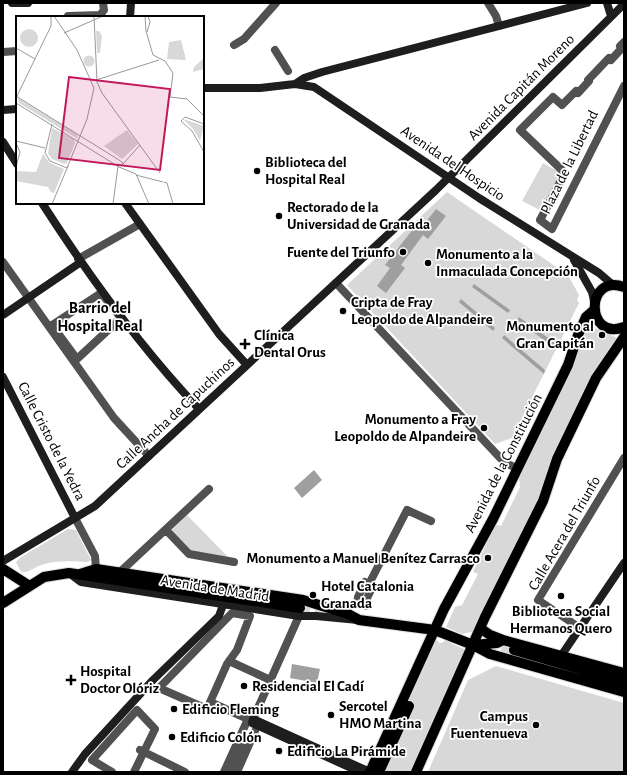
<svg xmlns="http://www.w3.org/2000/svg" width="627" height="775" font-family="'Alegreya Sans',sans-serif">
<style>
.green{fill:#d8d8d8}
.water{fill:#9f9f9f}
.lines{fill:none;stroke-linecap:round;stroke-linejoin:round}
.primary-tunnel{stroke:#d9d9d9;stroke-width:10;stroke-dasharray:10 5;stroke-linecap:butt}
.primary-casing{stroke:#dbdbdb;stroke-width:12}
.street{stroke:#515151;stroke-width:8}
.secondary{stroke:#1e1e1e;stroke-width:8}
.primary{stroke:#000;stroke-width:10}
.poi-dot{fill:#000;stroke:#fff;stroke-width:1.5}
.labels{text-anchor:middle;stroke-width:3.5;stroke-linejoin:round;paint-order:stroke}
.street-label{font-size:15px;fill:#000;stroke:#fff}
.poi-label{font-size:15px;font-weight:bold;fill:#000;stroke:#fff;text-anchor:start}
.neighbourhood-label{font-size:16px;font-weight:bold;fill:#000;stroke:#fff}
.inset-road{fill:none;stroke:#999;stroke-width:1}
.view{fill:#c2185b;fill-opacity:0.15;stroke:#c2185b;stroke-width:2}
.inset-edge{fill:none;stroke:#000;stroke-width:2}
</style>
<rect width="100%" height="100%" fill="#fff"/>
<path class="green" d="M543 163 561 173 540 210 522 201Z
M447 192 568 275 579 295 577 300 579 303 512 438 495 444 347 285Z
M588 325 617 338 591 376 552 458 539 496 475 631 462 634 446 627 455 607 462 605 478 574 473 572 496 524 501 526 520 487 519 477 572 367 580 341Z
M187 515 229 558 190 552 171 531Z
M68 529 76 530 91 560 88 562C72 561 56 560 41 565 33 568 29 573 21 572L16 562 21 557Z
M446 641 466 650 411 772H384L406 704 433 646Z
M496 666 624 703V772H428L468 680Z"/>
<path class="water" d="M436 209 446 216 428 239 423 235 401 265 405 268 386 293 377 286 390 268 385 265 420 220 425 223Z
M474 284 510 310 508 313 472 287Z
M461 299 495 328 493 331 459 302Z
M519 317 558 345 556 349 517 320Z
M504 335 545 370 544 374 502 338Z
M314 470 322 480 302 498 294 488Z
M292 664 320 669 317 683 290 678Z"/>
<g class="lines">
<path class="primary-tunnel" d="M300 608 340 615
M487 644 514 650
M409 706 438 645 446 638 458 637"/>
<defs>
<path id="primary" d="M624 287C584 273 586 342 624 327
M3 569 28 585
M80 574 96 569 303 600 348 614 359 620 435 630 473 645 490 654 624 692
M3 603 44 577 69 573 300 608
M480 628 490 635 503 640 624 673
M473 645 497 643 503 640
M514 650 624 682
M370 772 444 609 493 519 568 365 578 335 586 317 594 310
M379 772 409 706
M416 772 485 617 543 501 557 459 596 378 624 337"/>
</defs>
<use href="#primary" class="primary-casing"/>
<path class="street" d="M488 3 496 16 499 26
M68 16 100 15 104 10 103 3
M624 42 620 46 622 48 611 60 609 58 588 80 589 81 578 93 576 91 562 105 553 97 520 130 565 173 540 220 552 229 624 86
M234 45 244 39 276 3
M275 50 288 71
M3 52 17 51
M78 259 140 224
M3 262 114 418 149 456
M336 283 504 462 518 469
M101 293 121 318 77 359 52 325Z
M75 518 95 556 96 569
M166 530 189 554 234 562
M119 573 209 489
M369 584 407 510 431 521
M357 605 358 597 365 582 373 586 367 598 366 606
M232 613 250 616 237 650 227 664 207 709 159 688Z
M580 628 538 600 624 458
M229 661 266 678
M210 702 248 719 224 772
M253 719 299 616
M140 750 185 772
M231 770 244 741
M112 772 92 760 137 710 155 729 134 772
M237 772 255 731"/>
<path class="secondary" d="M12 3H28
M607 3 611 16
M130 17 131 3
M295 84 304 78 322 72 587 3
M203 88H260L295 84 314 87 479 198 599 273 613 285
M3 110 17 109
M3 142 17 164
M42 203C87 273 142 349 199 409
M125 203 219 334 247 365
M574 260 592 292 594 301
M3 315 81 262
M3 377 75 518
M3 561 95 506 436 190 624 4
M69 573 81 582 299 616H316L358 620
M561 656 624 563
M72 772 85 754 153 680 219 616 223 605
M360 772 252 723 253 719 370 772"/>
<use href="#primary" class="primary"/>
</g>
<g class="poi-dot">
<circle cx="257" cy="171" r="4"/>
<circle cx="279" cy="216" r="4"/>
<circle cx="403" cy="252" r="4"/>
<circle cx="428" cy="263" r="4"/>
<circle cx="343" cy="311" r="4"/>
<circle cx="602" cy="335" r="4"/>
<path d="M243 338h4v4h4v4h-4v4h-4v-4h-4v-4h4z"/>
<circle cx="484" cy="428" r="4"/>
<circle cx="488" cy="558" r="4"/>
<circle cx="313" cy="595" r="4"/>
<circle cx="561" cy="596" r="4"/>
<path d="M69 674h4v4h4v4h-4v4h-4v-4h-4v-4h4z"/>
<circle cx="244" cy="686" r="4"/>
<circle cx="174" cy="709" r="4"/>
<circle cx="331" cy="715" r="4"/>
<circle cx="536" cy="725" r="4"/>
<circle cx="172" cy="737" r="4"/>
<circle cx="279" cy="751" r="4"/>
</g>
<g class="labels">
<g class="street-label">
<text transform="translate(521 87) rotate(-45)" y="5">Avenida Capitán Moreno</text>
<text transform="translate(569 162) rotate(-64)" y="5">Plaza de la Libertad</text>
<text transform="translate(453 163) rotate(34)" y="5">Avenida del Hospicio</text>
<text transform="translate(175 413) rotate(-43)" y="5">Calle Ancha de Capuchinos</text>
<text transform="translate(52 441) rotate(63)" y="5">Calle Cristo de la Yedra</text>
<text transform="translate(503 463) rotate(-63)" y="5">Avenida de la Constitución</text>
<text transform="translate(564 533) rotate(-60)" y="5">Calle Acera del Triunfo</text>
<text transform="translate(215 588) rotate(9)" y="5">Avenida de Madrid</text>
</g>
<g class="poi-label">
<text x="265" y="167">Biblioteca del<tspan x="265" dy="17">Hospital Real</tspan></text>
<text x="287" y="212">Rectorado de la<tspan x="287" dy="17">Universidad de Granada</tspan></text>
<text x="395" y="257" text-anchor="end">Fuente del Triunfo</text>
<text x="436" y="259">Monumento a la<tspan x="436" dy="17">Inmaculada Concepción</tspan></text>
<text x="351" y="307">Cripta de Fray<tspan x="351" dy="17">Leopoldo de Alpandeire</tspan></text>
<text x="594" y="331" text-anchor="end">Monumento al<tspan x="594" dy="17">Gran Capitán</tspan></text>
<text x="254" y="340">Clínica<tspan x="254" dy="17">Dental Orus</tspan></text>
<text x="476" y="424" text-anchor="end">Monumento a Fray<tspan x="476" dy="17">Leopoldo de Alpandeire</tspan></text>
<text x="480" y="563" text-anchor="end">Monumento a Manuel Benítez Carrasco</text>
<text x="321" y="591">Hotel Catalonia<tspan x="321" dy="17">Granada</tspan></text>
<text x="561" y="616" text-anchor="middle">Biblioteca Social<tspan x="561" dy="17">Hermanos Quero</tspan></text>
<text x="80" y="676">Hospital<tspan x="80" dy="17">Doctor Olóriz</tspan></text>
<text x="252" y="691">Residencial El Cadí</text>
<text x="339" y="711">Sercotel<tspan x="339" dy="17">HMO Martina</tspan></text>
<text x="182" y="714">Edificio Fleming</text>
<text x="528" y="721" text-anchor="end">Campus<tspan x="528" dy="17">Fuentenueva</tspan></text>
<text x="180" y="742">Edificio Colón</text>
<text x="287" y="756">Edificio La Pirámide</text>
</g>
<g class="neighbourhood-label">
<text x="100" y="313">Barrio del<tspan x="100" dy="18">Hospital Real</tspan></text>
</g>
</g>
<g transform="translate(16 16)">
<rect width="188" height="188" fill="#fff"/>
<path d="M4 22a9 9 0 1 1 18 0a9 9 0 1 1-18 0ZM80 15H83L86 20 84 37H81ZM165 24 170 44 151 43 153 26ZM67.5 45a5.5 5.5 0 1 1 11 0a5.5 5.5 0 1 1-11 0ZM188 42V53L177 56 178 51ZM2 82 61 118 62 123 3 87ZM167 103 188 110 184 125 187 130 177 113ZM36 112 58 123 59 127 51 147 48 148 36 143 32 137ZM111 114 122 128 106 143 88 130ZM27 138 34 147 48 153 38 177 35 176 32 171 0 165V155L20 156Z" fill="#d8d8d8"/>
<path class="inset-road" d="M38 0 61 34 78 72 71 103 51 152M78 0 81 66 86 77 144 157M129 0 130 15 137 39M131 16 134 6 132 0M48 17 87 0M0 32 19 43M137 39 149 45 157 57 154 81 171 83 188 100M80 64 143 44M0 80 103 144 107 147 106 150M0 82 35 10V0M0 87 103 151 120 158 133 188M36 108 29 137 34 145 51 152M188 108 169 101 165 105 176 115 188 136M0 125 29 132M0 127 4 136 0 151M107 148 124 129M120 159 147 166M148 166 151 167 157 188M36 188 52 150M97 188 102 150"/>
<path class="view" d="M53 61 154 73 144 154 43 142Z"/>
<rect width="188" height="188" class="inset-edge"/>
</g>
<rect width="627" height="775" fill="none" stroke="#000000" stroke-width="8"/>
</svg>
